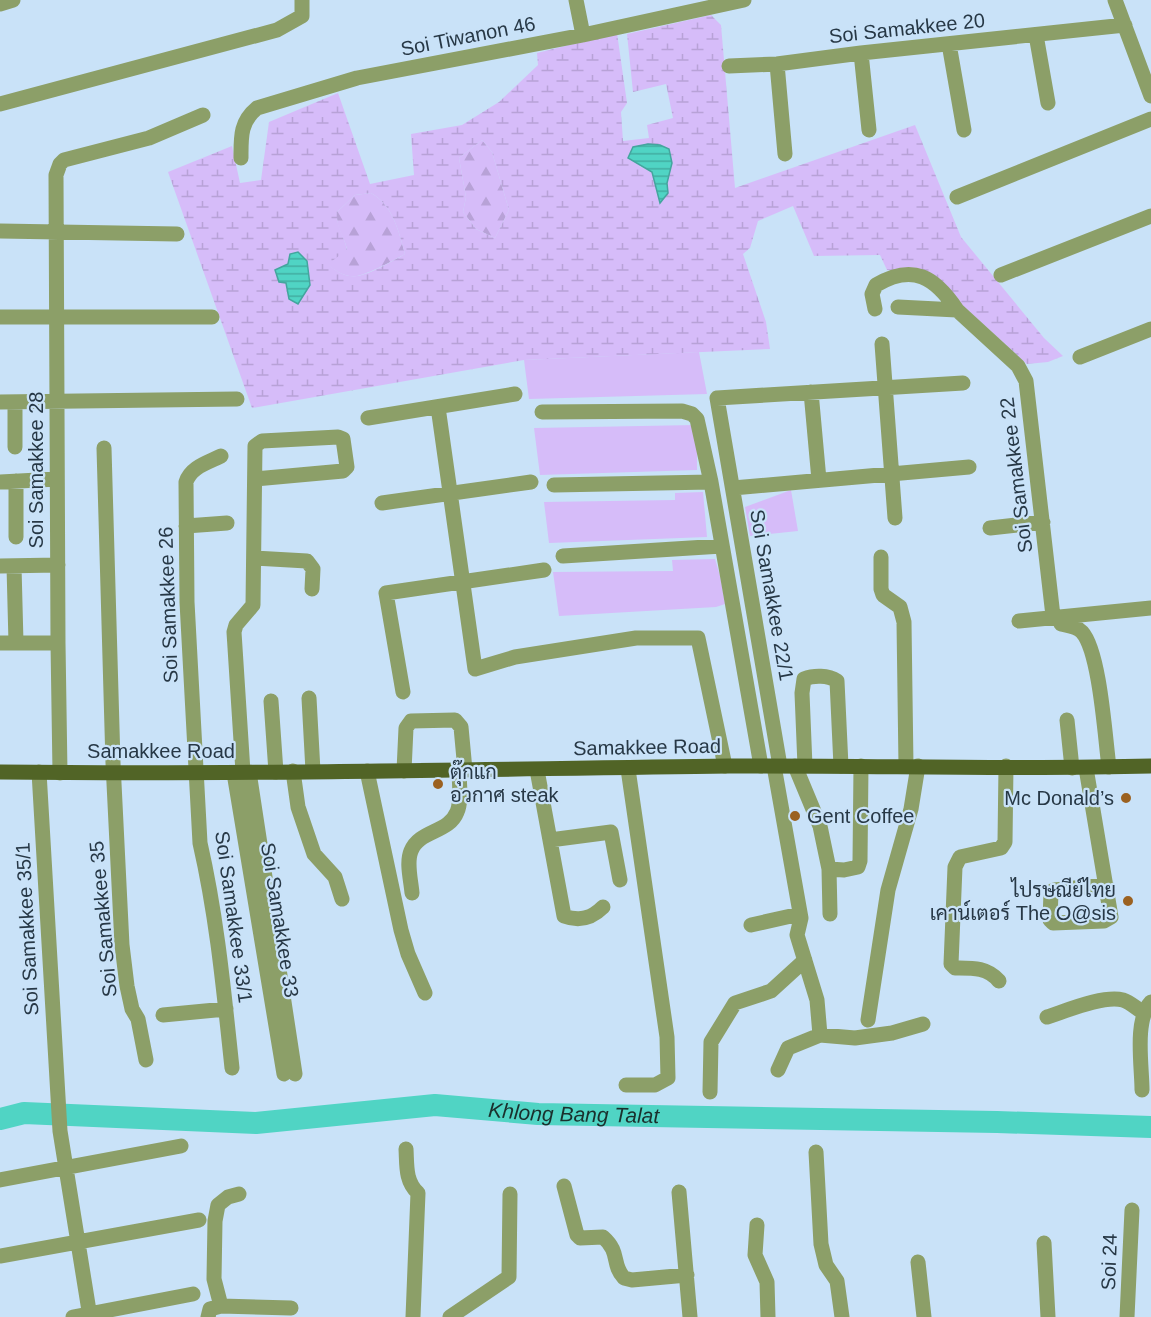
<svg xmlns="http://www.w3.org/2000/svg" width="1151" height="1317" font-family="Arial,Sarabun,sans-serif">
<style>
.green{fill:#d6bcf9}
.forest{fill:url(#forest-firs)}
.wetland{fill:url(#wetland-marsh);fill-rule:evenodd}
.water{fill:url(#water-rules);stroke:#44a59e;stroke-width:1.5}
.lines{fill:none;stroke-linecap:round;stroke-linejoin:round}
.river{stroke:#50d4c4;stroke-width:22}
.minor{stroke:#8c9f68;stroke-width:15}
.major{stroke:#516426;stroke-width:15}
.poi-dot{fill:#9b6120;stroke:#c9e2f8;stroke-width:2}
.labels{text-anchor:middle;stroke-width:4.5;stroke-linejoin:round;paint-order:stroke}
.street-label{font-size:20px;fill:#273846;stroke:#c9e2f8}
.poi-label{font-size:20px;fill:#273846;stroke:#c9e2f8;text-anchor:start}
.water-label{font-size:21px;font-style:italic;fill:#1a302d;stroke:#c9e2f8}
</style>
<defs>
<pattern id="forest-firs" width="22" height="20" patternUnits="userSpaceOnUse" patternTransform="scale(1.5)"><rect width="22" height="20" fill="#d6bcf9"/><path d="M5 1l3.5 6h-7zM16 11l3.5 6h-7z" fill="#b8a2d7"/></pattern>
<pattern id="wetland-marsh" width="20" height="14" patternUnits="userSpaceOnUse" patternTransform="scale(1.5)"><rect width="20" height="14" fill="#d6bcf9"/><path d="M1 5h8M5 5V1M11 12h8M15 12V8" fill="none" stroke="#b8a2d7"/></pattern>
<pattern id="water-rules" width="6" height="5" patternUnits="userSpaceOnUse" patternTransform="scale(1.5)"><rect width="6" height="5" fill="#50d4c4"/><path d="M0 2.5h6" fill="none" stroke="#42ada1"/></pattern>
</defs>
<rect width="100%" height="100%" fill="#c9e2f8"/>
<path class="green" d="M699 352 707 394 529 399 524 360Z
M695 425 697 436V470L540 475 534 428Z
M791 490 798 531 750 536 745 507Z
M703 492 707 537 549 543 544 502 675 500V493Z
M715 559 720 576 725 604 716 607 559 616 553 572 673 571 672 560Z"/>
<path class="forest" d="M482 140 492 152 509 210 495 238 476 229 463 212 466 197 459 158Z
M371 193C393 205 399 232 405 254 395 260 368 274 357 276 346 278 335 271 327 264L347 249C343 233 336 230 337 212L355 195Z"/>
<path class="wetland" d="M711 15 721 25 735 188 915 125 961 237 1044 338 1063 356 1048 362 1027 364 927 273 887 270 880 255 814 256 793 206 758 221 750 248 743 254 766 322 770 349 524 360 252 408 168 172 232 146 240 183 261 180 269 122 338 93 370 184 414 175 411 134 462 125 499 102 538 65 537 53 617 33 627 103 621 112 623 141 649 138 647 125 673 118 666 84 633 92 627 34ZM482 140 492 152 509 210 495 238 476 229 463 212 466 197 459 158ZM672 163 667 183 668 193 660 203 652 172 639 166ZM371 193C393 205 399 232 405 254 395 260 368 275 357 276 346 278 335 271 328 264L347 250C344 234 336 228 337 212L355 195Z"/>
<path class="water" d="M648 144 660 145 669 149 672 163 667 183 668 193 660 203 652 172 628 158 633 147Z
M298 252 307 261 310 285 298 304 289 299 286 283 279 282 275 270 288 264 290 254Z"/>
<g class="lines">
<path class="river" id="s1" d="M0 1119 24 1113 256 1123 435 1105 538 1114 997 1122 1151 1127"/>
<path class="minor" d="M576 0 583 35
M1115 0 1151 96
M0 4 13 0
M1036 35 1048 103
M949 44 964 130
M861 53 869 130
M777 64 785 154
M729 66 777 64 861 53 1125 25
M0 104 277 30 302 16V0
M241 158C241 137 240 122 257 108L357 78 583 35 744 0
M957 197 1151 119
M0 231 177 234
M1001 275 1151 216
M898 307 957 310 1018 366 1026 381 1053 616
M875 309 872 294 876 285C913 263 935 277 957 310
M0 317H212
M882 344 895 518
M1080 357 1151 329
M811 392 819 480
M0 402 237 399
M15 403V447
M438 407 475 669 515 657 636 638H698L725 766
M542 412 682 411 692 414 697 419 711 482 761 766
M368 418 515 394
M104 448 113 763 122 945 127 986 132 1009 138 1019 146 1060
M221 456C207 463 191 467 186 482L187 602 200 843C217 917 224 993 232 1068
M0 482 57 479
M554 485 711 482
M733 488 969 467
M382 503 531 482
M186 526 227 523
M990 528 1043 522
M16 537V481
M563 556 722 546
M881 557V589L883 595 900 607 904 622 906 766
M254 558 307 561 313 569 312 589
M0 566 58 565
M14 566 16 643
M1019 621 1151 608
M1061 624C1069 626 1076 626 1082 632 1100 652 1105 738 1109 767
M0 643H58
M403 692 386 593 544 570
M309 698 313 771
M271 701 276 772
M1067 720 1072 768
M774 766 801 918 797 935 817 1000 820 1035
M780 766 717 398 963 383
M795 766 820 826 829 869 844 870 858 867 860 861 861 766
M805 766 802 693 804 679C814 675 828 675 837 681L841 766
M1086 768 1111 917 1104 921 1053 923 1050 920 1051 892 1054 890 1106 885
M537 770 564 916C580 922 592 918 603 907
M293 771 298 807 314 854 335 877 342 899
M367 771 401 930 408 954 425 993
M404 771 406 728 411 721 455 720 461 727 465 770
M39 772 60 1131 90 1317
M243 772 234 632 236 625 253 605 255 446 262 441 338 437 343 439 347 467 343 471 255 479
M249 772 295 1074
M60 773 58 643 56 175 60 164 64 160 149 138 203 115
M234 773 284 1074
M550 840 611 832 620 880
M829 869 830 914
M412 893C411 880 406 863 411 851 419 830 449 833 457 812 462 801 459 783 459 770
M751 925 800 914
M999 981C987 967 972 968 955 968L951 964 955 867 960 857 1001 848 1005 842 1006 766
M163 1015 226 1009
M1047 1017C1066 1011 1103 995 1123 1000 1130 1002 1137 1009 1144 1013
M868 1020 888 890 911 809 918 766
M778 1070 788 1048 820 1035 855 1038 892 1033 923 1024
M626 1085H655L668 1078 667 1037 628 769
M1142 1090C1142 1066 1134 1020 1151 1002
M710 1092 711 1042 735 1003 771 991 805 960
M406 1149C407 1165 405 1181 418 1193L413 1317
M816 1152 821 1244 826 1265 837 1281 842 1317
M0 1180 181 1146
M564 1186 577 1235 580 1238 603 1237C621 1253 611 1264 624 1278L632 1280 687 1275
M679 1192 690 1317
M757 1225 755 1255 767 1282 768 1317
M1044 1243 1048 1317
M0 1256 199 1220
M918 1262 924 1317
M221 1306 214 1279 215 1221 218 1205 228 1197 239 1194
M73 1317 193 1294
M208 1317 210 1309 221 1306 291 1308
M450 1317 509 1277 510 1194
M1127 1317 1132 1210"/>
<path class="major" d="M0 772C243 775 486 769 729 766 869 765 1010 770 1151 766"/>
</g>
<g class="poi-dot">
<circle cx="438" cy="784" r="6"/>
<circle cx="1126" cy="798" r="6"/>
<circle cx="795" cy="816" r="6"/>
<circle cx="1128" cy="901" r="6"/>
</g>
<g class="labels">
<g class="street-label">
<text transform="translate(907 28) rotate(-6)" y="7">Soi Samakkee 20</text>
<text transform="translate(468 36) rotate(-11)" y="7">Soi Tiwanon 46</text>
<text transform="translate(36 470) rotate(-90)" y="7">Soi Samakkee 28</text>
<text transform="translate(1016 475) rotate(-97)" y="7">Soi Samakkee 22</text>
<text transform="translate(772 595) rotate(80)" y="7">Soi Samakkee 22/1</text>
<text transform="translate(168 605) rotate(-92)" y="7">Soi Samakkee 26</text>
<text transform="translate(647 747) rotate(-1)" y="7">Samakkee Road</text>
<text x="161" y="758">Samakkee Road</text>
<text transform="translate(234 917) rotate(82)" y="7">Soi Samakkee 33/1</text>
<text transform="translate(103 919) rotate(-95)" y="7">Soi Samakkee 35</text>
<text transform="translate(280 920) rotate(81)" y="7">Soi Samakkee 33</text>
<text transform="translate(27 929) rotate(-93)" y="7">Soi Samakkee 35/1</text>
<text transform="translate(1109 1262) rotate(-88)" y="7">Soi 24</text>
</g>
<g class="poi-label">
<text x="450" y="779">ตุ๊กแก<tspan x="450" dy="23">อวกาศ steak</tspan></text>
<text x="1114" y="805" text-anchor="end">Mc Donald’s</text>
<text x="807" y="823">Gent Coffee</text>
<text x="1116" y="897" text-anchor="end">ไปรษณีย์ไทย<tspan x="1116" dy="23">เคาน์เตอร์ The O@sis</tspan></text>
</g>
<g class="water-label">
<text dy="7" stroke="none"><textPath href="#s1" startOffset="576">Khlong Bang Talat</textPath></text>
</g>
</g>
</svg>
